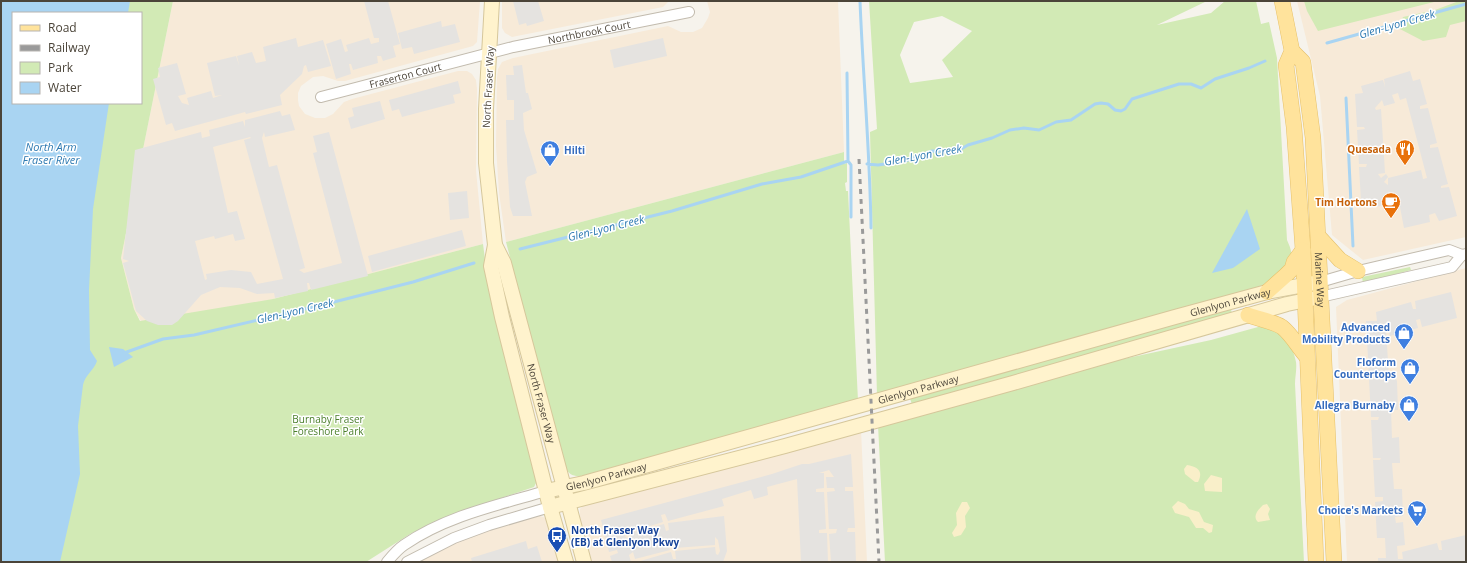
<svg xmlns="http://www.w3.org/2000/svg" width="1467" height="563" font-family="'Open Sans',sans-serif">
<style>
.commercial{fill:#f7ead8}
.green{fill:#d2eab5;fill-rule:evenodd}
.sand{fill:#f9efc9}
.parking{fill:#e5e3e0;fill-rule:evenodd}
.water{fill:#a9d4f2}
.lines{fill:none;stroke-linecap:round;stroke-linejoin:round}
.stream{stroke:#a9d4f2;stroke-width:3}
.street-casing{stroke:#c2bbae;stroke-width:12}
.secondary-casing{stroke:#d6c79b;stroke-width:16}
.primary-casing{stroke:#e6c16a;stroke-width:16}
.street{stroke:#fff;stroke-width:10}
.secondary{stroke:#fff3cd;stroke-width:14}
.primary{stroke:#ffe39c;stroke-width:15}
.rail{stroke:#9a9a9a;stroke-width:3;stroke-dasharray:5 5;stroke-linecap:butt}
.labels{text-anchor:middle;stroke-width:3;stroke-linejoin:round;paint-order:stroke}
.street-label{font-size:10px;fill:#4b4439;stroke:#fff}
.food-label{font-size:10px;font-weight:bold;fill:#c56008;stroke:#fff;text-anchor:end}
.shop-label{font-size:10px;font-weight:bold;fill:#366cbe;stroke:#fff;text-anchor:end}
.park-label{font-size:10px;fill:#4a7f2a;stroke:#fff}
.transit-label{font-size:10px;font-weight:bold;fill:#164399;stroke:#fff;text-anchor:start}
.water-label{font-size:11px;font-style:italic;fill:#2e7ab2;stroke:#fff}
</style>
<rect width="100%" height="100%" fill="#f6f3ec"/>
<path class="commercial" d="M173 1H480L477 42 473 46 345 81H338L323 76 313 77 301 86 298 93V100L299 106 305 114 315 118H325L333 114 344 102 352 99 458 71H467L472 74 476 80 477 89 476 170 483 244 147 332 134 309 121 258Z
M502 1H669L663 7 512 37 505 33 502 28Z
M707 1H838L844 152 506 242 499 193 496 146 497 77 498 69 502 62 513 58 668 26 681 32H693L702 28 708 18 710 12Z
M1297 1H1466V237L1363 260 1332 235 1320 96Z
M1466 268V562H1347L1336 307 1347 300Z
M861 430 867 562H592L580 519V509L583 506Z
M540 516 546 518 561 562H415L465 538 516 522Z"/>
<path class="green" d="M99 1H173L121 258 134 309 140 321 273 299 483 244 488 282 537 481 534 487 448 516 410 534 366 562H36L70 337 90 103H141V13H96Z
M869 1H1207L1157 25 1211 13 1225 1H1256L1261 24 1269 22 1277 58 1287 240C1289 245 1292 250 1291 256 1289 265 1268 283 1259 287L877 396 870 132 877 129ZM942 16 972 31 942 60 953 77 910 83 900 55 914 22Z
M1304 1H1438L1318 31 1307 11Z
M1459 1H1466V21L1450 25 1446 37 1423 41 1398 28 1403 17 1435 10Z
M844 152V164L847 163V182L845 183 846 191H848L858 401 581 476C574 477 568 474 565 467L506 242Z
M1410 267 1411 270 1363 283 1362 277Z
M1230 306 1232 313 912 405 910 398Z
M1258 327C1278 325 1293 343 1296 362 1297 369 1295 377 1295 384L1304 562H885L878 425 1114 361 1211 340Z"/>
<path class="sand" d="M1187 465C1197 467 1204 470 1198 482H1195L1185 474 1184 469Z
M1211 475 1222 478V492L1205 491 1204 484Z
M1178 501 1185 504 1189 509 1199 512 1204 522 1213 525 1212 532 1209 533 1203 528H1196L1189 517 1175 513 1172 507Z
M962 502H967L970 508 965 516 966 527 961 535 954 537 952 533 957 525 956 513Z
M1267 504 1270 509 1268 514 1270 520 1258 522C1252 516 1258 510 1263 505Z"/>
<path class="parking" d="M364 1H388L400 44 393 46 396 57 383 61 381 56H377L378 63 353 70 351 64H349L351 74 336 79 326 44 341 39 345 52 348 51 346 45 369 38 371 44 379 42V38H374Z
M513 1H538L544 21 527 26 526 23 519 25Z
M441 21 442 27 455 24 460 42 414 54 412 47 402 49 398 33Z
M296 38 298 47 323 40 331 66 308 72 306 65 304 66 302 74 280 95 282 105 246 114 245 112 175 131 172 123 166 125 153 79 160 77 158 68 177 63 186 94 178 96 182 103 189 105 187 98 211 91 213 98 222 95 215 96 207 63 236 56 239 65 237 56 252 52 256 63 266 61 263 47Z
M663 38 667 56 614 68 610 50Z
M522 65 526 93H528L532 109 523 113 524 130 537 173 527 177 525 182 532 216H513L510 207 507 161 506 120H514V100H507L506 75H514L513 66Z
M1410 71 1413 81 1420 79 1427 104 1420 106V109L1428 108 1437 143 1430 145V148L1438 147 1448 184 1441 186V188L1449 187 1457 216 1439 221 1435 213 1429 215 1430 222 1404 228 1399 202 1371 208 1369 200 1361 201 1359 167H1366L1367 164H1359L1357 130 1365 129 1364 127H1357L1355 94 1363 93 1361 86 1383 80 1385 87 1384 79ZM1398 93 1400 100 1406 98 1427 178 1423 179 1421 170 1388 178V185L1384 182 1388 177 1386 174 1381 178 1378 174 1385 173 1381 109 1376 110 1375 108 1382 100 1384 106 1395 103 1392 95Z
M458 81 461 93 453 95 455 103 402 117 399 109 392 111 389 100Z
M380 101 385 119 351 129 348 118 354 116 352 108Z
M280 111 282 116 290 114 295 130 265 137 264 132 262 138 269 167 277 165 305 268 299 270 304 273 342 263 313 153 317 152 313 136 329 132 368 276 311 290 309 283H307L308 291 275 298 274 293 257 294 240 288 220 287 201 295 178 321 172 325H158L147 321 136 311 123 263 129 261 123 259 135 150 201 132 202 138 210 136 209 130 243 121 245 127V120ZM250 137 251 138 244 140 283 279 257 284 251 272 231 270 206 274 207 279 205 280 195 241 214 236 215 239 233 234 235 241 245 239 237 211 228 213 213 147Z
M467 191 469 218 450 220 448 193Z
M462 230 466 246 372 272 368 256Z
M1451 292 1457 318 1422 327 1420 319 1416 320 1418 328 1390 336 1388 328 1386 329 1389 378H1395L1397 381 1398 410H1391L1392 438 1399 437 1400 463H1392L1394 489H1402L1403 516 1395 517 1396 523 1403 522 1405 545 1397 546 1398 559H1403L1402 552 1437 543 1439 550H1442L1441 541 1466 535V562H1378V558H1386L1385 538H1377L1375 502 1383 501V497H1375L1373 460H1380L1381 458H1373L1371 420H1378L1379 417H1371L1369 379H1376V377H1369L1367 339H1375V336H1367L1366 321H1377L1376 312 1411 302 1413 309H1416L1415 301Z
M851 454 853 487H845V491H853L855 528H848L847 532H855L856 562H831L829 534 836 533 837 529H829L827 492 835 491 834 488H827L826 477H834L829 470 819 473H824V488L816 489V492H824L826 529 819 530V533H827L828 562H801L797 479 767 487 768 495 754 499 751 490 722 499 724 506 668 521 665 514 661 515 663 522 630 532 629 526 625 529V536L630 542 632 541 630 533 664 524 666 531 669 530 668 523 724 516 727 551 723 562H637L671 552 673 559H676L675 551 715 547 716 554 718 555 720 551 718 540 715 537V545L675 548 673 541 668 542 670 550 635 559 633 552 629 555 631 562H612L610 556 618 553 617 550 609 552 601 520 772 474 802 464H809Z
M526 541 528 549 537 546 542 562H472L471 558Z"/>
<path class="water" d="M1 1H130L128 13H13V103H109L93 209 89 290 90 350 97 361C94 370 85 375 83 385L78 426 80 474 60 562H1Z
M1247 209 1260 249 1233 268 1212 273Z
M109 347 123 349 133 357 114 367Z"/>
<g class="lines">
<path class="stream" d="M860 1C863 77 870 152 871 228
M1327 43 1466 4
M847 73 848 161
M1346 98 1353 246
M867 164 878 165 905 161 932 151 956 152 968 145 992 138 1010 130 1024 128 1039 130 1056 122 1071 120 1095 104 1101 103 1108 104 1115 110 1121 111 1125 109 1132 99 1179 84H1191L1201 88 1215 79 1249 68 1265 61
M520 249 672 211 762 184 801 177 848 161 851 165V217
M124 353 163 339 194 335 326 304 413 282 474 263"/>
<defs>
<g id="street">
<path id="s1" d="M321 97 513 47 689 12"/>
<path d="M1320 282 1358 271 1449 250 1462 255 1466 254"/>
<path d="M1320 297 1452 267 1462 255"/>
<path d="M387 562C392 556 398 549 404 545 446 516 498 505 546 491"/>
<path d="M407 562 454 538 489 525 550 507"/>
</g>
<g id="secondary">
<path id="s2" d="M492 1 486 109V163L495 245 504 263 584 562"/>
<path d="M495 245 491 266 502 317 550 507 566 562"/>
<path id="s3" d="M546 491 584 483 1175 317 1267 292 1320 282"/>
<path d="M550 507 785 446 1013 383 1287 304 1316 298"/>
</g>
<g id="primary">
<path d="M1282 1 1292 51 1286 65 1294 127 1303 250 1316 562"/>
<path id="s4" d="M1292 51 1303 62 1313 138 1334 562"/>
<path d="M1319 237 1340 260 1358 271"/>
<path d="M1267 292 1286 275 1292 269 1294 262 1303 250"/>
<path d="M1248 315C1259 319 1272 321 1282 327 1292 335 1298 347 1307 357"/>
</g>
</defs>
<use href="#street" class="street-casing"/>
<use href="#secondary" class="secondary-casing"/>
<use href="#primary" class="primary-casing"/>
<use href="#street" class="street"/>
<use href="#secondary" class="secondary"/>
<use href="#primary" class="primary"/>
<path class="rail" d="M859 159 879 562"/>
</g>
<defs>
<symbol id="restaurant-pin" viewBox="-11 -11 22 30"><path d="M0 17L-7.5 6A9.5 9.5 0 1 1 7.5 6Z" fill="#e8710a" stroke="#fff"/><path d="M-5-6h1v4h1v-4h1v4h1v-4h1v5L-1.5 .5V6h-2V.5L-5-1ZM5-6V6H3V1.5H1.5Q1.5-4 5-6Z" fill="#fff"/></symbol>
<symbol id="shop-pin" viewBox="-11 -11 22 30"><path d="M0 17L-7.5 6A9.5 9.5 0 1 1 7.5 6Z" fill="#3f7fe0" stroke="#fff"/><path d="M-5-2.5h2.3a2.7 3.5 0 0 1 5.4 0H5L5.5 6h-11ZM-1.5-2.5h3a1.5 2.3 0 0 0-3 0Z" fill="#fff"/></symbol>
<symbol id="cafe-pin" viewBox="-11 -11 22 30"><path d="M0 17L-7.5 6A9.5 9.5 0 1 1 7.5 6Z" fill="#e8710a" stroke="#fff"/><path d="M-5.5-4.5H6V0H3Q3 3.5 0 3.5H-2.5Q-5.5 3.5-5.5 0ZM3-3.2v2h1.7v-2ZM-6 4.5H4V6H-6Z" fill="#fff"/></symbol>
<symbol id="supermarket-pin" viewBox="-11 -11 22 30"><path d="M0 17L-7.5 6A9.5 9.5 0 1 1 7.5 6Z" fill="#3f7fe0" stroke="#fff"/><path d="M-6-5.5h2.5l.6 2H6L4.5 2H-2.5L-4.4-4H-6ZM-1.5 3.2a1.3 1.3 0 1 0 .1 0ZM3 3.2a1.3 1.3 0 1 0 .1 0Z" fill="#fff"/></symbol>
<symbol id="bus-pin" viewBox="-11 -11 22 30"><path d="M0 17L-7.5 6A9.5 9.5 0 1 1 7.5 6Z" fill="#1a4fb4" stroke="#fff"/><path d="M-5-6H5V4H4V6H2V4H-2V6H-4V4H-5ZM-3.5-4V0h7V-4ZM-3.5 1.2v1.5H-2V1.2ZM2 1.2v1.5H3.5V1.2Z" fill="#fff"/></symbol>
</defs>
<g fill-rule="evenodd">
<use href="#restaurant-pin" x="1394" y="138" width="22" height="30"/>
<use href="#shop-pin" x="539" y="139" width="22" height="30"/>
<use href="#cafe-pin" x="1380" y="191" width="22" height="30"/>
<use href="#shop-pin" x="1393" y="322" width="22" height="30"/>
<use href="#shop-pin" x="1399" y="357" width="22" height="30"/>
<use href="#shop-pin" x="1398" y="394" width="22" height="30"/>
<use href="#supermarket-pin" x="1406" y="499" width="22" height="30"/>
<use href="#bus-pin" x="546" y="525" width="22" height="30"/>
</g>
<g class="labels">
<g class="street-label">
<text dy="4" stroke="none"><textPath href="#s1" startOffset="276">Northbrook Court</textPath></text>
<text dy="4" stroke="none"><textPath href="#s1" startOffset="87">Fraserton Court</textPath></text>
<text transform="translate(488 87) rotate(-87)" y="4">North Fraser Way</text>
<text dy="4" stroke="none"><textPath href="#s4" startOffset="234">Marine Way</textPath></text>
<text dy="4" stroke="none"><textPath href="#s3" startOffset="710">Glenlyon Parkway</textPath></text>
<text dy="4" stroke="none"><textPath href="#s3" startOffset="386">Glenlyon Parkway</textPath></text>
<text dy="4" stroke="none"><textPath href="#s2" startOffset="410">North Fraser Way</textPath></text>
<text dy="4" stroke="none"><textPath href="#s3" startOffset="62">Glenlyon Parkway</textPath></text>
</g>
<g class="food-label">
<text x="1391" y="153">Quesada</text>
<text x="1377" y="206">Tim Hortons</text>
</g>
<g class="shop-label">
<text x="564" y="154" text-anchor="start">Hilti</text>
<text x="1390" y="331">Advanced<tspan x="1390" dy="12">Mobility Products</tspan></text>
<text x="1396" y="366">Floform<tspan x="1396" dy="12">Countertops</tspan></text>
<text x="1395" y="409">Allegra Burnaby</text>
<text x="1403" y="514">Choice's Markets</text>
</g>
<g class="park-label">
<text x="328" y="423">Burnaby Fraser<tspan x="328" dy="12">Foreshore Park</tspan></text>
</g>
<g class="transit-label">
<text x="571" y="534">North Fraser Way<tspan x="571" dy="12">(EB) at Glenlyon Pkwy</tspan></text>
</g>
<g class="water-label">
<text transform="translate(1397 24) rotate(-16)" y="4">Glen-Lyon Creek</text>
<text x="51" y="151">North Arm<tspan x="51" dy="13">Fraser River</tspan></text>
<text transform="translate(923 155) rotate(-10)" y="4">Glen-Lyon Creek</text>
<text transform="translate(606 228) rotate(-14)" y="4">Glen-Lyon Creek</text>
<text transform="translate(295 311) rotate(-13)" y="4">Glen-Lyon Creek</text>
</g>
</g>
<rect width="1467" height="563" fill="none" stroke="#4b4439" stroke-width="4"/>
<rect x="12" y="12" width="130" height="92" fill="#ffffff" stroke="#b7b4b0"/>
<rect x="20" y="25" width="20" height="6" fill="#ffe39c" stroke="#b7b4b0"/>
<text x="48" y="32" font-size="12" fill="#4b4439">Road</text>
<rect x="20" y="45" width="20" height="6" fill="#9a9a9a" stroke="#b7b4b0"/>
<text x="48" y="52" font-size="12" fill="#4b4439">Railway</text>
<rect x="20" y="62" width="20" height="12" fill="#d2eab5" stroke="#b7b4b0"/>
<text x="48" y="72" font-size="12" fill="#4b4439">Park</text>
<rect x="20" y="82" width="20" height="12" fill="#a9d4f2" stroke="#b7b4b0"/>
<text x="48" y="92" font-size="12" fill="#4b4439">Water</text>
</svg>
